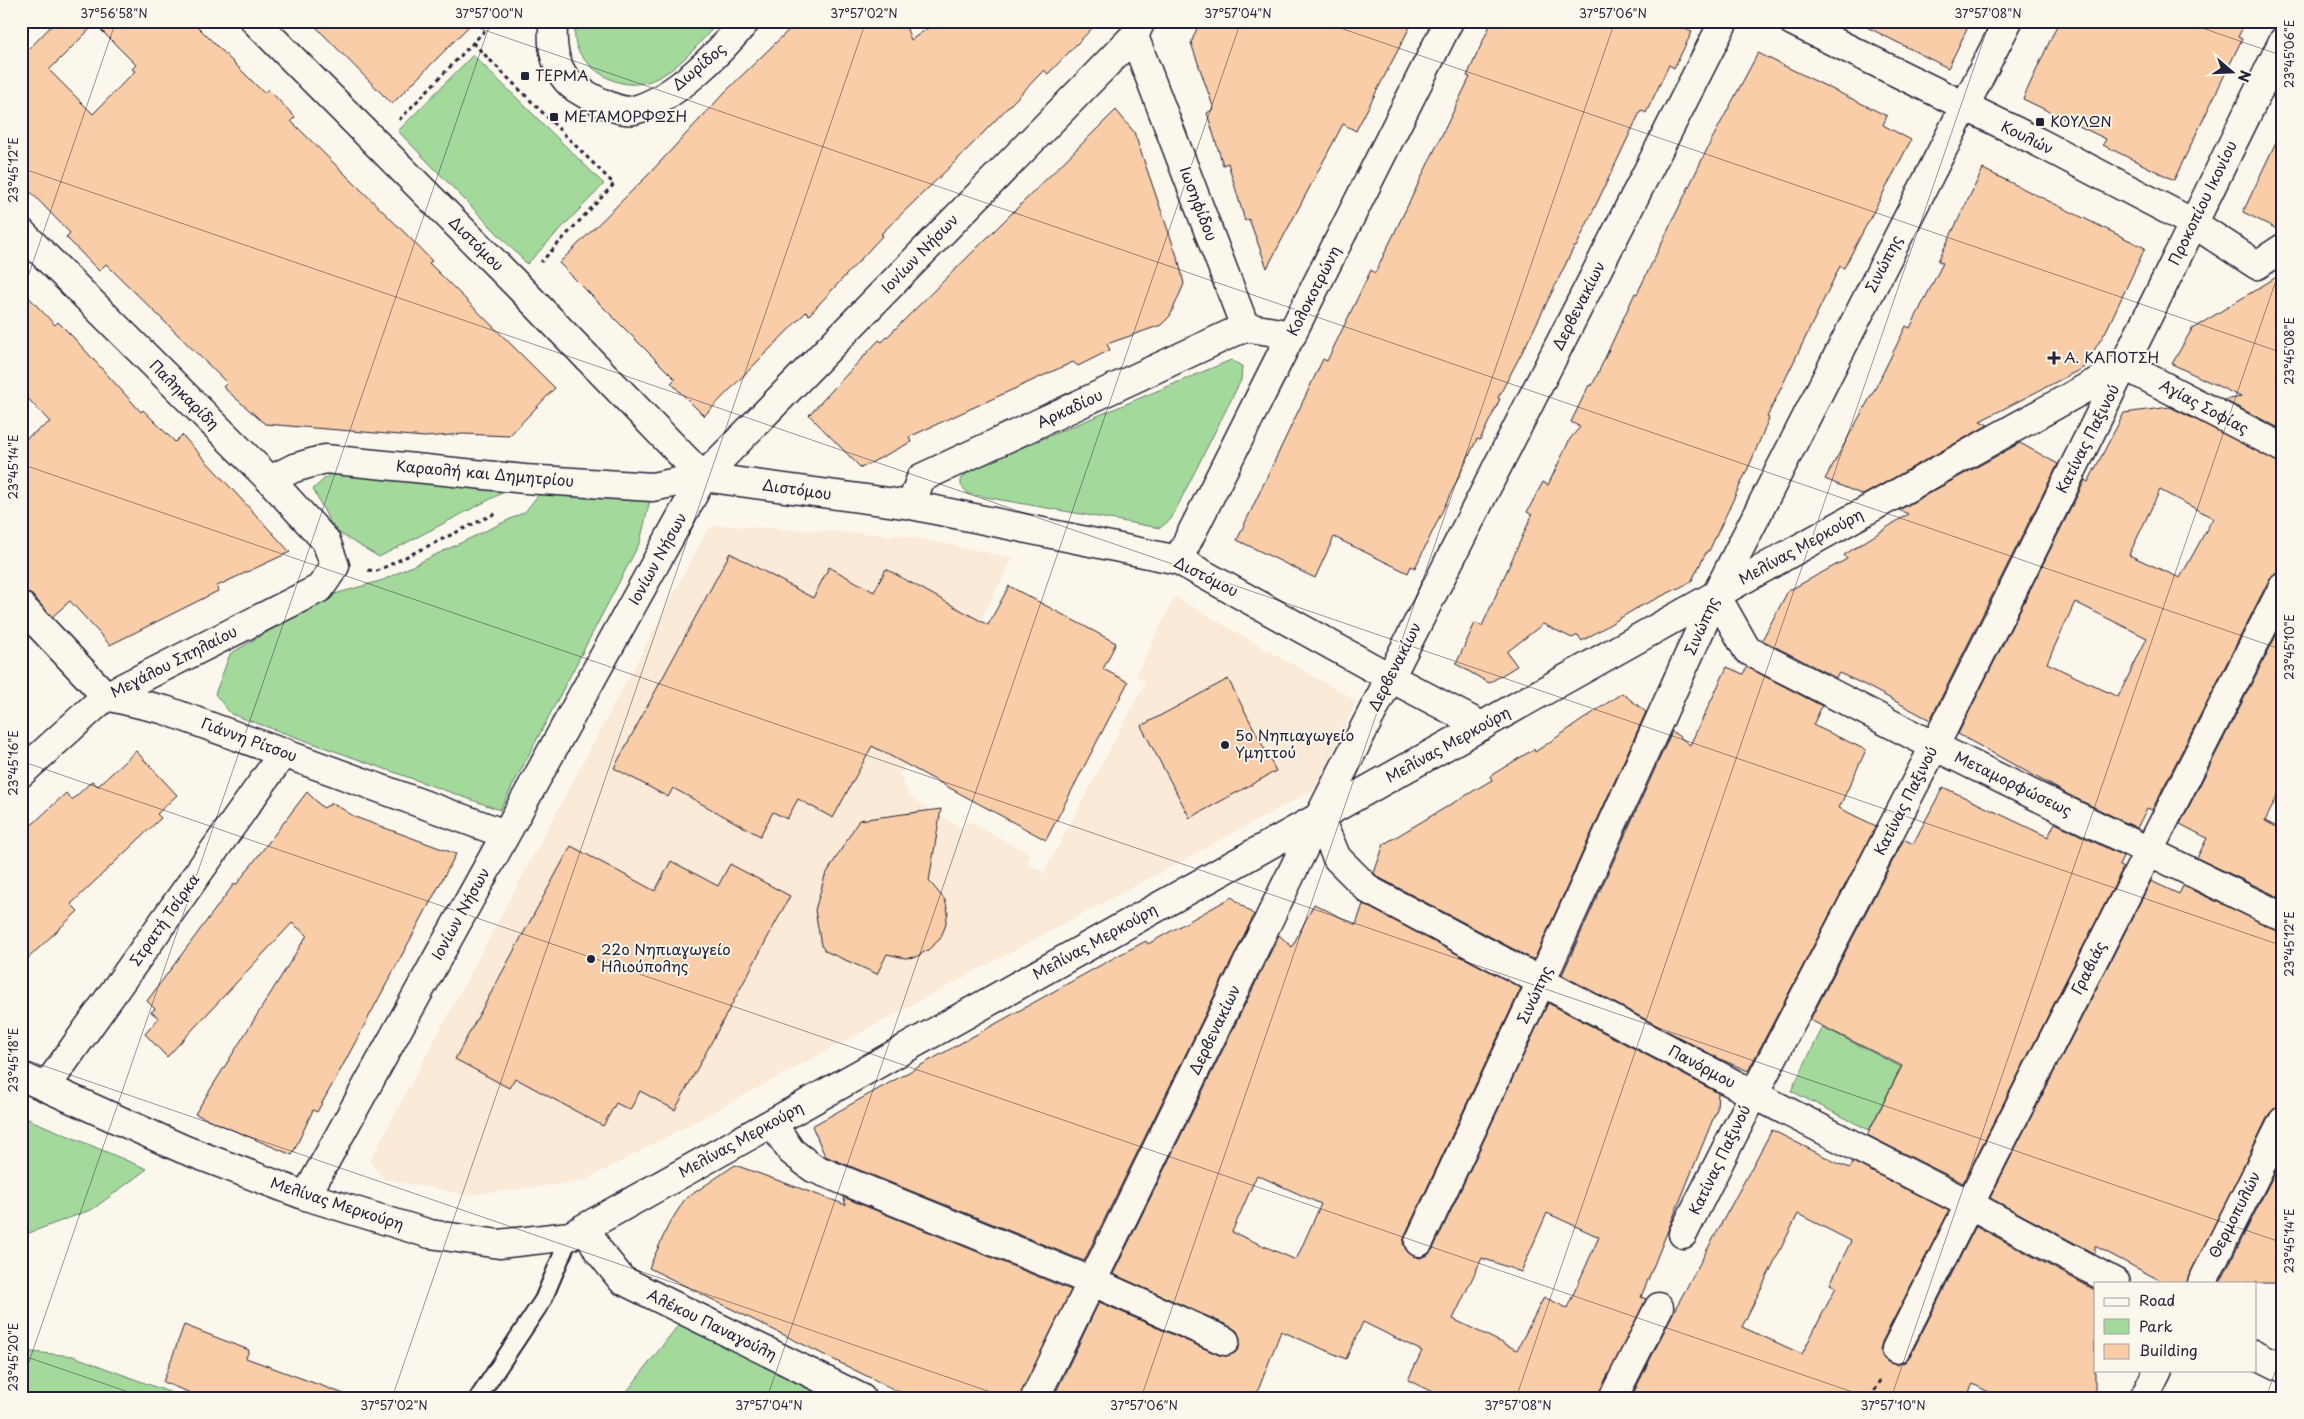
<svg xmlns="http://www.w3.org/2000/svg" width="2304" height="1419" font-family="'Playpen Sans',sans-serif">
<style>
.built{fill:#faead7}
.green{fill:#a4d99c;stroke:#637e6c}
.building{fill:#f9cda7;stroke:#22223b;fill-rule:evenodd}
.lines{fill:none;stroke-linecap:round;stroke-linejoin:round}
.lane-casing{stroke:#22223b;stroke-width:20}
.street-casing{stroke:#22223b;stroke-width:31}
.secondary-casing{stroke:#22223b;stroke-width:31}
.path{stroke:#22223b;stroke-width:3;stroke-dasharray:4 4;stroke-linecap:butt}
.lane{stroke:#fbf7ec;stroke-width:16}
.street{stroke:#fbf7ec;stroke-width:28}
.secondary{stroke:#fbf7ec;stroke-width:28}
.ticks{fill:none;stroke:#22223b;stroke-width:1;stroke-opacity:0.45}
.poi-dot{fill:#22223b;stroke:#fbf7ec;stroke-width:2}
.labels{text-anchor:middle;stroke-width:4;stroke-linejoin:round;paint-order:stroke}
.street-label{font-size:15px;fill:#22223b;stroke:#fbf7ec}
.poi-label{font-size:15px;fill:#22223b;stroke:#fbf7ec;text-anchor:start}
.neatline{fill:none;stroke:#22223b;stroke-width:2}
.ticks-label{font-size:12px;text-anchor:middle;fill:#22223b}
</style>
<rect width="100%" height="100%" fill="#fbf7ec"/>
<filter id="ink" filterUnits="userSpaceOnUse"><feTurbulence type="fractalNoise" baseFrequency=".02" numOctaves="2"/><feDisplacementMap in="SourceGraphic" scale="10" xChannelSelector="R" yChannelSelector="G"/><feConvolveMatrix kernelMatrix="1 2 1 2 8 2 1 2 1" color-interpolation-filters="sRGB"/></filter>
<g filter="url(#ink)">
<path class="built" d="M714 525 907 536 1013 558 899 775 908 794 922 805 963 829 967 821 1030 854 1027 863 1044 873 1146 682 1136 676 1175 597 1356 701 1317 788 584 1181 469 1195 384 1179 370 1161 707 531Z"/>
<path class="green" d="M576 21H719C686 59 645 111 593 68 577 54 572 43 576 21Z
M473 55 604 184 527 264 398 131Z
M1231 360 1242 366 1241 380 1171 519 1160 528 968 494 961 485V479L973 468Z
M333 471 506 491 379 557 334 530 313 489Z
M539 494 650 500 640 542 500 810 231 714 215 694 230 654 328 596 383 580 525 512Z
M1823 1027 1901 1067 1869 1130 1791 1091Z
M21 1116 147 1169 93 1209 21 1236Z
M679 1324 834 1398H622Z
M21 1351 73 1356 185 1398H21Z"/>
<path class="building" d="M56 21H192L264 93 268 89 295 117 291 121 409 237 432 261 429 263 555 388 509 436 463 434 425 437 265 424 223 387 227 383 106 264 99 271 66 237 70 233 21 182V43L28 50ZM95 24 136 65 132 69 135 71 93 114 49 70Z
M310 21H474L392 104Z
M798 21H904L911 40 938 21H1099L1048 74 1044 70 956 161 881 234 883 235 809 315 806 312 704 416 671 383 675 379 559 263 648 175 725 92Z
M1200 21H1413L1356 131 1343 124 1267 268 1249 219 1245 221 1228 163 1223 165 1207 113 1214 109 1191 43Z
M1492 21H1669L1692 32 1674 68 1669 65 1646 113 1641 110 1576 247H1574L1530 337 1498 398 1500 399 1480 440 1477 439 1415 568 1411 566 1408 573 1334 537 1315 578 1237 540 1323 359 1327 361 1371 270 1375 273 1470 77 1467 76Z
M1855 21H1971L1948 68Z
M2059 21H2246L2238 37 2242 39 2174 180 2103 145 2106 139 2023 99Z
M1758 53 1887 116 1883 125 1911 140 1844 268 1840 266 1767 417 1769 418 1750 464 1709 551H1707L1691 582 1637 608 1582 641 1578 635 1572 638 1543 624 1507 652 1517 666 1489 683 1456 664 1475 623 1482 626 1532 515 1527 512 1543 482 1548 485 1570 439 1580 427 1571 422 1589 385 1592 386 1635 293 1637 294 1711 141Z
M1116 110 1134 132 1179 262 1184 284 1170 316 1161 325 1107 344 1110 350 1078 366 1073 362 909 437 911 442 861 468 809 415 879 340 882 342Z
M2283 127V232L2243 212Z
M1983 169 2145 248 2106 331 2083 368 1980 421 1988 425 1863 495 1825 479 1877 385 1906 326 1910 328 1943 263 1938 261Z
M2283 273V430L2224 400 2241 397 2172 364 2192 329Z
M21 289 55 325 58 322 74 338 141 412 143 410 175 442 182 435 290 552 217 586 218 591 110 645 70 601 52 617 32 595 21 591V442L50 422 21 391Z
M2170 407 2283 463V571L2275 574 2269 580 2152 810 2147 808 2137 828 2069 795 1958 734 2085 480 2088 482 2124 413ZM2160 490 2213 518 2180 578 2129 555ZM2075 602 2147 638 2118 697 2047 663Z
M2020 443 2058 464 1930 720 1865 685 1839 673 1836 678 1762 640 1788 591 1847 559 1844 555 1908 514 1899 510Z
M730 553 813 598 829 567 874 592 886 569 988 625 1009 586 1116 643 1103 669 1128 682 1046 840 872 746 833 818 798 799 787 819 773 812 760 836 673 788 668 797 614 768Z
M2283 622V785L2265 821 2283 830V899L2197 858 2207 838 2180 824Z
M1727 667 1743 674 1747 667 1822 706 1813 725 1866 750 1839 808 1876 826 1748 1071 1720 1059 1562 975 1672 731 1690 745Z
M1228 679 1276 771 1190 818 1141 726Z
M1622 693 1646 712 1534 960 1378 877 1374 873 1384 844 1492 780 1490 776 1534 749 1535 752Z
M136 751 177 795 157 814 161 818 71 904 78 911 21 965V835L66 793 72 800 92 781 98 786Z
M1943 787 2048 837 2055 823 2123 856 2119 866 2123 868 1963 1183 1867 1135 1902 1066 1810 1020 1904 839 1913 844Z
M307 792 323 808 333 803 355 817 456 854 342 1067 317 1112 313 1110 292 1155 195 1114 307 935 292 923 167 1057 145 1034 159 1018 151 1012 155 1009 147 1001 234 884 236 885Z
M941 809 929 881 945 900 948 912 945 927 940 939 928 950 916 957 905 958 887 954 877 974 825 951 821 945 815 910 825 876 859 820Z
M571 846 655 891 671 861 718 886 730 864 790 896 675 1110 640 1091 630 1110 616 1103 603 1126 515 1078 509 1088 455 1059Z
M2151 881 2179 894 2183 886 2283 932V1105L2275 1108 2269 1114 2187 1283H2165L2095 1246V1254L1990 1198Z
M1232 897 1254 915 1084 1261 825 1156 812 1126 1119 955 1146 941 1148 944Z
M1314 904 1356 925 1363 904 1521 988 1405 1235 1403 1243 1406 1250 1413 1256 1420 1258 1428 1255 1433 1249 1548 1003 1718 1093 1717 1109 1641 1297 1646 1299 1598 1398H1444L1408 1380 1422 1351 1363 1322 1346 1359 1281 1331 1255 1398H1053L1099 1302 1219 1355 1227 1356 1235 1353 1239 1348 1240 1339 1237 1331 1231 1327 1113 1274 1279 935 1292 947ZM1257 1175 1321 1204 1296 1260 1232 1232ZM1547 1213 1599 1237 1567 1308 1544 1297 1517 1350 1453 1319 1482 1258 1521 1272Z
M1772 1130 1839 1164 1850 1168 1853 1162 1949 1211 1882 1342 1880 1350 1883 1358 1889 1363 1897 1365 1905 1362 1910 1356 1976 1226 2095 1290V1398H2000L1973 1384 1966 1398H1631L1674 1311ZM1798 1214 1851 1241 1830 1284 1836 1287 1802 1354 1742 1327Z
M2283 1156V1283H2220Z
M735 1165 846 1205 843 1197 1071 1290 1020 1398H911L649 1268 668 1226 685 1199Z
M184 1325 249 1350 246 1358 344 1394 343 1398H203L163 1382Z"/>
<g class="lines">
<defs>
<path id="lane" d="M478 1398 543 1300 570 1236"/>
<path id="street" d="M255 21 518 286 703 477 911 505 1178 560 1389 677 1482 726
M554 21C550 45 555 75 577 89 590 97 619 114 634 110 674 100 720 52 746 21
M1792 21 2038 142 2193 223 2257 265 2283 248
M1134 36 1245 327 1292 335
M21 232 270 480 326 541 335 566 320 588 106 696 21 773
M270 480 294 468 325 459 525 479 652 487 703 477
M911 505 921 478 1245 327
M1178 560 1449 21
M1716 595 1747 650 1934 746 2283 917
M21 606 106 696 165 710 505 834
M1319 817 1337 858 1369 890 1753 1094 1969 1204 2116 1283
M46 1087 284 752
M772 1123 791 1151 813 1168 1091 1281 1225 1341
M306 1196 703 477 1134 36 1141 21
M586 1227 598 1250 622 1280 861 1398
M1683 1234C1765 1070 1851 908 1935 745 2054 511 2167 276 2283 41
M1419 1242 1541 982 1716 595 2008 21
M2202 1283 2283 1121
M1896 1349 2283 587
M2255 1354 2283 1368
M1035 1398 1319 817 1724 21
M1613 1398 1659 1307
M2144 1398 2158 1370"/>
<path id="secondary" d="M21 1076 183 1149 306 1196 430 1234 499 1244 570 1236 2125 366 2283 448"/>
</defs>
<use href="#lane" class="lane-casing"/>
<use href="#street" class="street-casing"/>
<use href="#secondary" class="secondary-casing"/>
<path class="path" d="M473 43 614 184 541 262
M399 120 494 21
M368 570 377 571 498 512
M1871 1398 1881 1378"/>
<use href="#lane" class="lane"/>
<use href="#street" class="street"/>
<use href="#secondary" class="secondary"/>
</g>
</g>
<path class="ticks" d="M458 21 2283 650M1320 21 2283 353M2182 21 2283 56M21 168 2283 946M21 297 116 21M21 464 2283 1243M21 761 1870 1398M21 1058 1008 1398M21 1355 146 1398M21 1385 491 21M392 1398 866 21M767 1398 1241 21M1141 1398 1615 21M1516 1398 1990 21M1891 1398 2283 260M2266 1398 2283 1349"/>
<g class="poi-dot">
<rect x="520" y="71" width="10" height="10" rx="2.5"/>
<rect x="549" y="112" width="10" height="10" rx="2.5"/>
<rect x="2035" y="117" width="10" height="10" rx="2.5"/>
<path d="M2051.5 350.5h5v5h5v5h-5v5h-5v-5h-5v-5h5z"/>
<circle cx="1225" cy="745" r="5"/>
<circle cx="591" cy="959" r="5"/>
</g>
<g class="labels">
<g class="street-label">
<text transform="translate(699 67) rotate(-40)" y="5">Δωρίδος</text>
<text transform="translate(2027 138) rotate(26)" y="5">Κουλών</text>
<text transform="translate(2203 203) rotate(-64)" y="5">Προκοπίου Ικονίου</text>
<text transform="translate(1198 204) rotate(69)" y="5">Ιωσηφίδου</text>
<text transform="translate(476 244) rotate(45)" y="5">Διστόμου</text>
<text transform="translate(920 254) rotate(-46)" y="5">Ιονίων Νήσων</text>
<text transform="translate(1884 264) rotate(-63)" y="5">Σινώπης</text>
<text transform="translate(1314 291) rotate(-63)" y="5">Κολοκοτρώνη</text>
<text transform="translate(1579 306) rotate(-63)" y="5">Δερβενακίων</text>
<text transform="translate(184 395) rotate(45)" y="5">Παληκαρίδη</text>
<text transform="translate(2204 407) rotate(28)" y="5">Αγίας Σοφίας</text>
<text transform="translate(1070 409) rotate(-25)" y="5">Αρκαδίου</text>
<text transform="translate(2088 439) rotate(-63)" y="5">Κατίνας Παξινού</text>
<text transform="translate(485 474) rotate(5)" y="5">Καραολή και Δημητρίου</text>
<text transform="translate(797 490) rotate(8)" y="5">Διστόμου</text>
<text transform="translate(1801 547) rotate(-29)" y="5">Μελίνας Μερκούρη</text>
<text transform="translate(658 559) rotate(-61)" y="5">Ιονίων Νήσων</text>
<text transform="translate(1206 577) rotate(27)" y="5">Διστόμου</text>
<text transform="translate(1702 626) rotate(-66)" y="5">Σινώπης</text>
<text transform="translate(174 662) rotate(-27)" y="5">Μεγάλου Σπηλαίου</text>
<text transform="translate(1395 667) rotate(-63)" y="5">Δερβενακίων</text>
<text transform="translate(249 740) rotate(20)" y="5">Γιάννη Ρίτσου</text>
<text transform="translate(1448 745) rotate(-29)" y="5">Μελίνας Μερκούρη</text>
<text transform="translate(2013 784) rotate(26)" y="5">Μεταμορφώσεως</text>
<text transform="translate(1906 801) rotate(-63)" y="5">Κατίνας Παξινού</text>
<text transform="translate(461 914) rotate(-61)" y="5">Ιονίων Νήσων</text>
<text transform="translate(165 920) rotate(-55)" y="5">Στρατή Τσίρκα</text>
<text transform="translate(1095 942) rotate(-29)" y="5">Μελίνας Μερκούρη</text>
<text transform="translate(2089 968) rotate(-63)" y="5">Γραβιάς</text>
<text transform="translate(1535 995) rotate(-65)" y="5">Σινώπης</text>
<text transform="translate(1215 1030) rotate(-64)" y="5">Δερβενακίων</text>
<text transform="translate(1702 1067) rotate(28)" y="5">Πανόρμου</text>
<text transform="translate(741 1140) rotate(-29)" y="5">Μελίνας Μερκούρη</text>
<text transform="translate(1720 1160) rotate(-64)" y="5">Κατίνας Παξινού</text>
<text transform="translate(337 1204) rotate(18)" y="5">Μελίνας Μερκούρη</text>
<text transform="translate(2235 1215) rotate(-63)" y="5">Θερμοπυλών</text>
<text transform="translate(712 1325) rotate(26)" y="5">Αλέκου Παναγούλη</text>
</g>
<g class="poi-label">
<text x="535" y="81">ΤΕΡΜΑ</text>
<text x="564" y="122">ΜΕΤΑΜΟΡΦΩΣΗ</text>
<text x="2050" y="127">ΚΟΥΛΩΝ</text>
<text x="2064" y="363">Α. ΚΑΠΟΤΣΗ</text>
<text x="1235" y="741">5ο Νηπιαγωγείο<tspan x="1235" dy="17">Υμηττού</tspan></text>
<text x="601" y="955">22ο Νηπιαγωγείο<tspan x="601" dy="17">Ηλιούπολης</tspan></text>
</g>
</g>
<rect width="2304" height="1419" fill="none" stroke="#fbf7ec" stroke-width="55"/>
<rect x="2094" y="1282" width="162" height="90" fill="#fbf7ec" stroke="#a4a2a5"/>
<rect x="2104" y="1298" width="25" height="8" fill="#fbf7ec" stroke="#a4a2a5"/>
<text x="2139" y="1306" font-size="15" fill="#22223b">Road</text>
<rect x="2104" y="1319" width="25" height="15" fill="#a4d99c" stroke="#a4a2a5"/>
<text x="2139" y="1332" font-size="15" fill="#22223b">Park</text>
<rect x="2104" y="1344" width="25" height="15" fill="#f9cda7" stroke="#a4a2a5"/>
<text x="2139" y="1356" font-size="15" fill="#22223b">Building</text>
<g transform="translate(2232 72) rotate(109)" stroke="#fbf7ec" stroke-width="4" paint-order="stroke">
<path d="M0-4L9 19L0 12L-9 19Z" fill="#22223b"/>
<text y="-8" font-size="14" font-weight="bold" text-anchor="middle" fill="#22223b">N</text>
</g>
<rect x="28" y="28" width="2248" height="1364" class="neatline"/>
<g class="ticks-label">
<text x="114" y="18">37°56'58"N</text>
<text x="489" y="18">37°57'00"N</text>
<text x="864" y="18">37°57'02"N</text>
<text x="1238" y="18">37°57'04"N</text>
<text x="1613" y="18">37°57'06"N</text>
<text x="1988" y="18">37°57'08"N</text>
<text transform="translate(2290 54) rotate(-90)" y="4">23°45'06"E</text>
<text transform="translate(14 170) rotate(-90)" y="4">23°45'12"E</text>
<text transform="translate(2290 351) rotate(-90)" y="4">23°45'08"E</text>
<text transform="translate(14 467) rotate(-90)" y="4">23°45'14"E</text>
<text transform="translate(2290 647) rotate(-90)" y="4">23°45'10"E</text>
<text transform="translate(14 763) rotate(-90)" y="4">23°45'16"E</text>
<text transform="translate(2290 944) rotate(-90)" y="4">23°45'12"E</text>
<text transform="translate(14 1060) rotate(-90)" y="4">23°45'18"E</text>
<text transform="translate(2290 1241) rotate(-90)" y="4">23°45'14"E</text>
<text transform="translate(14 1357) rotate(-90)" y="4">23°45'20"E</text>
<text x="394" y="1410">37°57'02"N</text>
<text x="769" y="1410">37°57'04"N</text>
<text x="1144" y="1410">37°57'06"N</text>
<text x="1518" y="1410">37°57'08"N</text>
<text x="1893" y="1410">37°57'10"N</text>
</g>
</svg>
